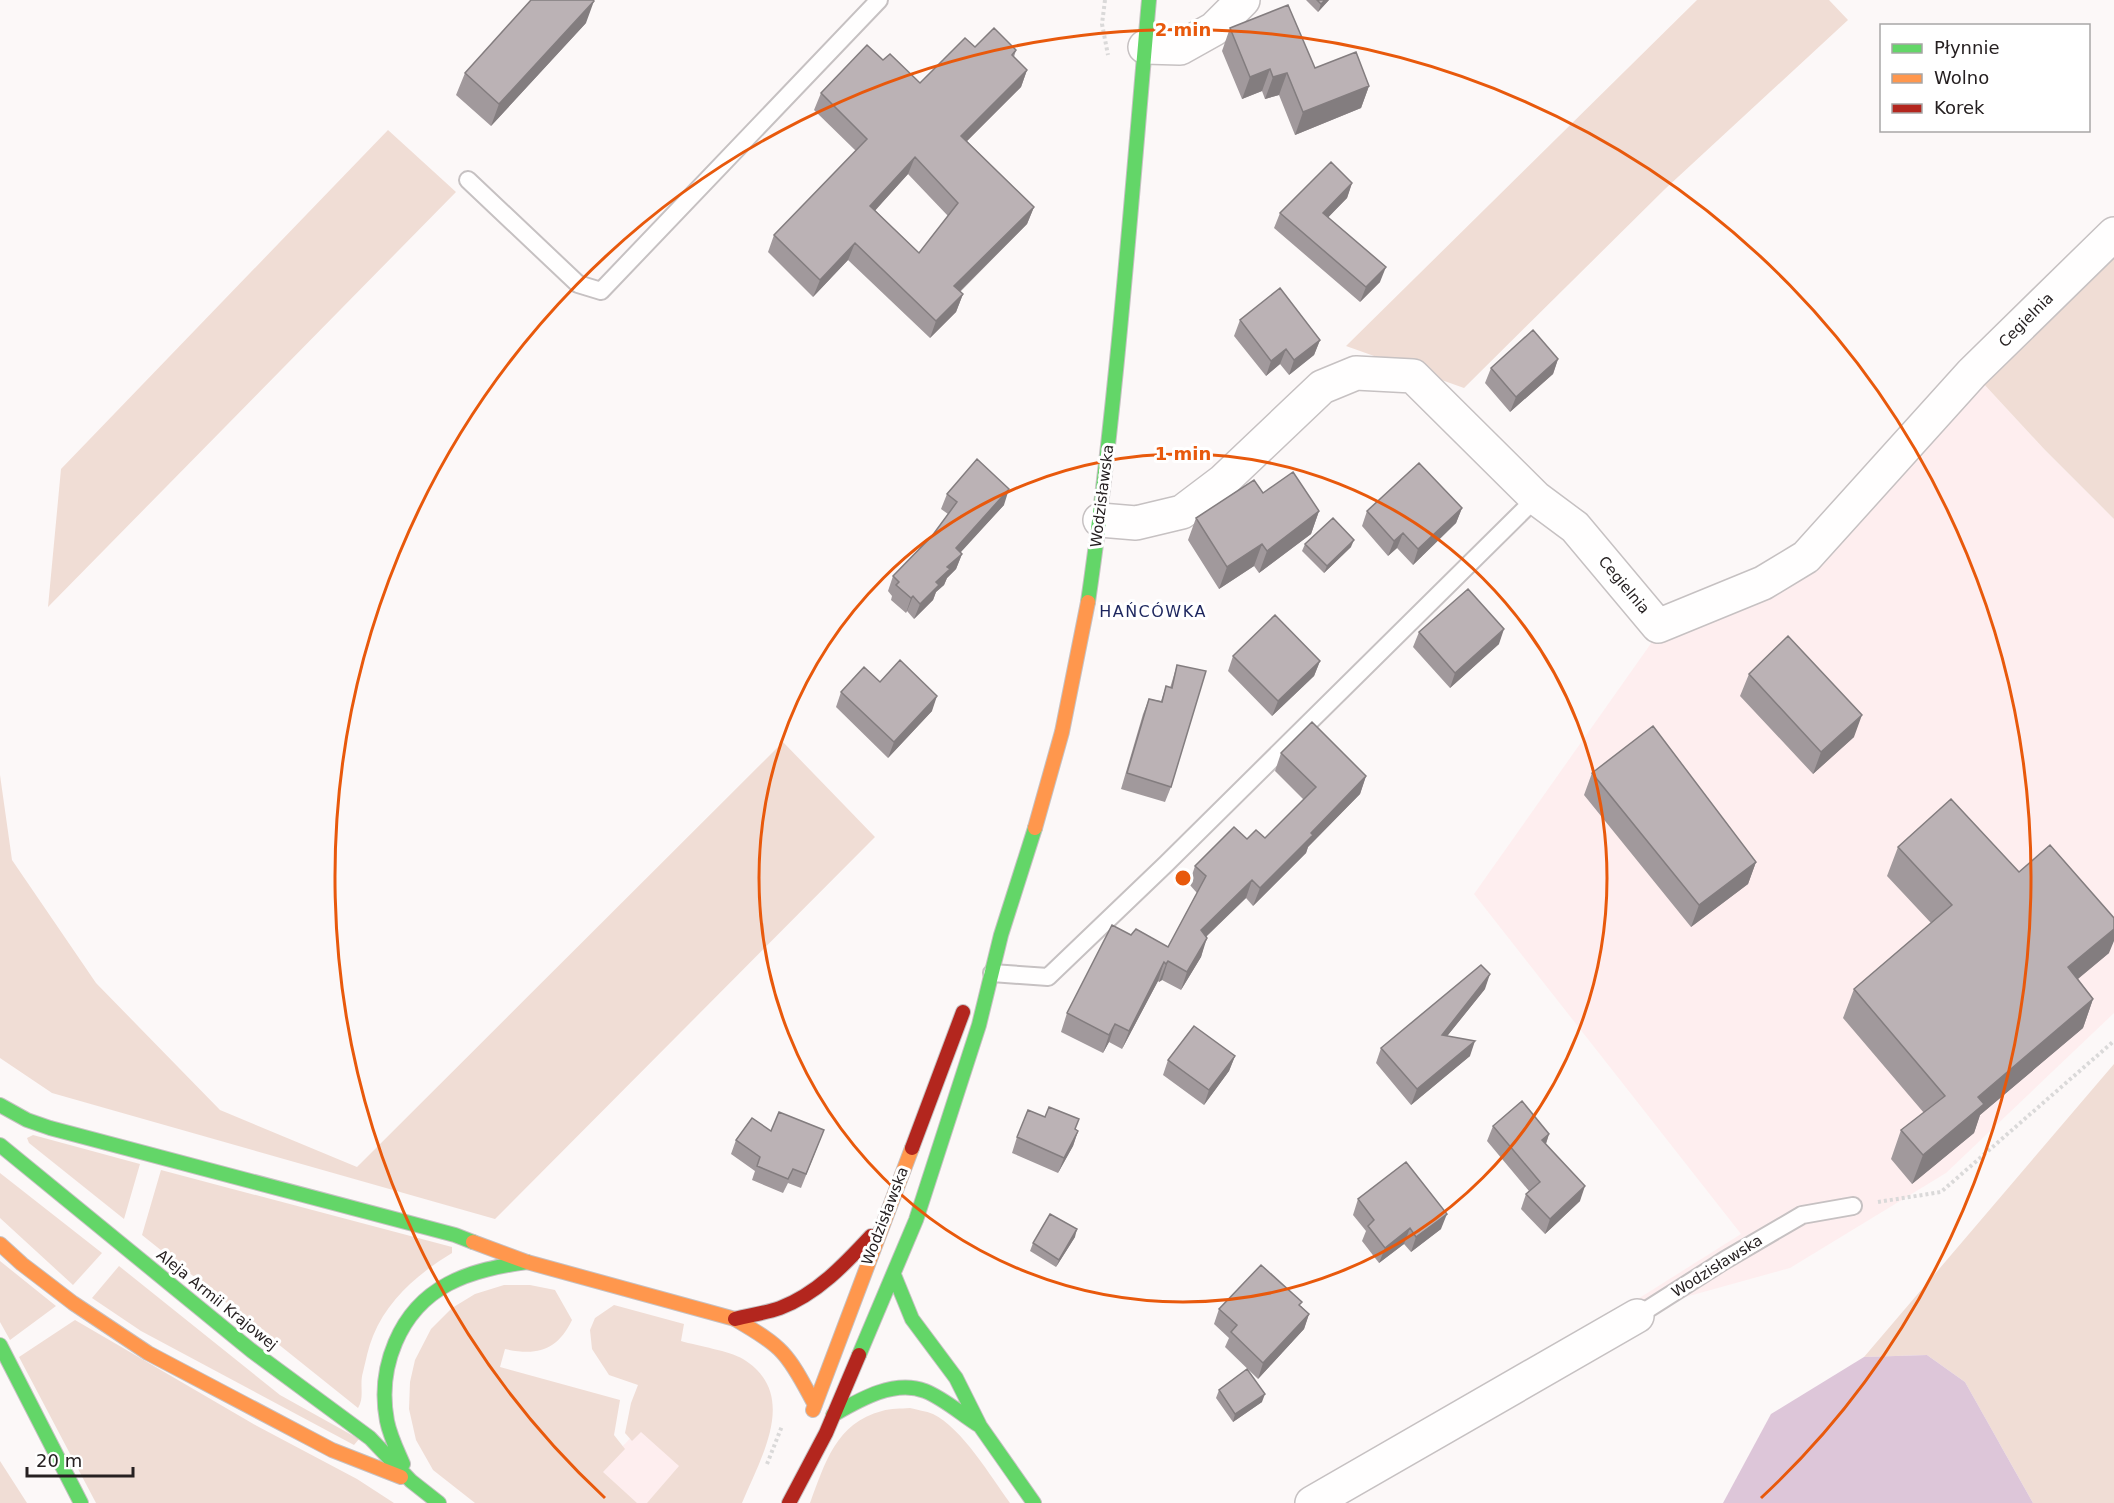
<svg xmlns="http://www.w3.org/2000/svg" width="2114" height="1503" font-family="'DejaVu Sans',sans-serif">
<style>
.built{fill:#feeeef}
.green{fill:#f0ddd5}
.water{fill:#ddc6d9}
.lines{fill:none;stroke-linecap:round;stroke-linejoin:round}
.lane-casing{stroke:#c6c1c2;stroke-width:20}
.street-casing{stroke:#c6c1c2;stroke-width:36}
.fast-casing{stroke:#c6c1c2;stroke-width:16}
.slow-casing{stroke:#c6c1c2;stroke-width:16}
.jam-casing{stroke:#c6c1c2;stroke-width:16}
.path{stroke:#dad9d9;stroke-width:4;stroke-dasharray:3 3;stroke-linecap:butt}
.lane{stroke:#fffefe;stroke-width:16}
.street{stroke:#fffefe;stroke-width:33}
.fast{stroke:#63d668;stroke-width:14}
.slow{stroke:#ff974d;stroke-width:14}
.jam{stroke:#b3261e;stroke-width:14}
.wall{fill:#a1999c;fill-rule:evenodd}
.shaded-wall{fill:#837d7f}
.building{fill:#bbb2b5;stroke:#837d7f;stroke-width:1.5;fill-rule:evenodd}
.ring{fill:none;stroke:#e8590c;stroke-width:3}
.labels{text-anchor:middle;stroke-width:6;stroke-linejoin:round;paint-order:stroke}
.street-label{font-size:15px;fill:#262021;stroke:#fff}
.neighbourhood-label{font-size:16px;letter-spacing:1.5px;fill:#1d265e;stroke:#fff}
.centre{fill:#e8590c;stroke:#fff;stroke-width:3}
.ring-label{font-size:18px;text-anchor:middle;font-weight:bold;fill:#e8590c;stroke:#fff;stroke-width:6;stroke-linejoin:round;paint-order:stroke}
</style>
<rect width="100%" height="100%" fill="#fcf8f8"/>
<path class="built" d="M1982 382 2045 450 2114 519V1013L1946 1173 1790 1268 1606 1319 1741 1234 1474 894 1652 642 1784 585Z
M641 1427 684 1466 651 1503H632L598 1472Z"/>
<path class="green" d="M1697 0H1829L1848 20 1665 189 1464 388 1346 346Z
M388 130 456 192 48 607 61 469Z
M2114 254V519L2045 450 1982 382Z
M783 742 875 837 495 1219 52 1093 0 1058V775L12 860 96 983 220 1110 357 1167Z
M2114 1064V1503H2033L1965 1382 1927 1355 1864 1357Z
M33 1135 140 1164 124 1219 29 1143 27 1138Z
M161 1170 452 1247V1253C419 1273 388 1299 373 1336 368 1348 366 1360 363 1372 359 1385 365 1397 358 1408L142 1235Z
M0 1173 102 1253 73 1285 0 1218Z
M0 1261 56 1306 10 1340 0 1322Z
M119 1266 280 1395 359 1439 354 1445 141 1331 92 1298Z
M504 1285H530L555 1290 572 1320C557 1351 537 1356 505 1349L500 1367 620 1400 614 1435 625 1449 603 1472 637 1503H475L433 1470 416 1440 409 1409 410 1382 415 1360 431 1329 452 1308 475 1294Z
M614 1305 684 1324 681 1341C698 1346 730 1351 743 1359 800 1394 761 1457 742 1503H647L679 1466 641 1432 632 1441 625 1433 631 1403 638 1385 609 1375 592 1349 590 1330 595 1318Z
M75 1320 257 1426 357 1479 394 1503H96L19 1357Z
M910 1408C917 1410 926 1411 933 1414 962 1428 991 1477 1010 1503H810C825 1463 836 1423 882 1411 891 1408 901 1409 910 1408Z
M0 1461 27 1503H0Z"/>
<path class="water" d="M1927 1355 1965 1382 2033 1503H1723L1771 1414 1864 1357Z"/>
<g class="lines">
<defs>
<path id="lane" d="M468 180 578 284 601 291 879 0
M992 973 1048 977 1166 864 1536 498
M1637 1316 1725 1260 1802 1215 1853 1206"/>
<path id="street" d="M1145 47 1180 48 1214 29 1243 0
M1100 520 1136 523 1182 512 1223 481 1322 387 1356 373 1413 376 1536 498 1575 527 1658 626 1763 583 1806 557 1972 373 2114 234
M1312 1503 1637 1316"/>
<path id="fast" d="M1088 602C1117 403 1131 201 1149 0
M0 1105 27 1120 50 1128 455 1235 473 1242
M0 1145 252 1351 370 1438 411 1481 439 1503
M894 1275 912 1319 956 1378 980 1426 1034 1503
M0 1345 81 1503
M859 1355 916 1220 979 1025 1001 935 1035 828
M833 1415C859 1400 894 1379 925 1391 945 1399 962 1415 980 1426
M403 1464C397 1450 390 1436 387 1421 377 1368 399 1310 448 1284 472 1271 500 1266 527 1262"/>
<path id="slow" d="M1035 828 1062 732 1088 602
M473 1242 527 1262 735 1319C751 1329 769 1338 782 1352 796 1367 805 1387 815 1405
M0 1244 22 1264 73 1303 148 1353 332 1450 401 1477
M813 1410 912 1148"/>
<path id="jam" d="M912 1148 963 1012
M735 1319C750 1315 766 1313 780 1308 817 1294 845 1264 871 1236
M789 1503 826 1433 859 1355"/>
</defs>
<use href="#lane" class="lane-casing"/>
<use href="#street" class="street-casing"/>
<use href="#fast" class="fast-casing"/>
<use href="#slow" class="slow-casing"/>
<use href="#jam" class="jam-casing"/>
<path class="path" d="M1105 0 1102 24 1108 55
M1878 1202 1941 1192 2114 1041
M767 1464 782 1426"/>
<use href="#lane" class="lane"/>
<use href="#street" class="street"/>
<use href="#fast" class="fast"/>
<use href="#slow" class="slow"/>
<use href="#jam" class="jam"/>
</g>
<path class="wall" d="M1306 0H1329L1318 12Z
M586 23 491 126 456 95 465 73Z
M1230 28 1315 68 1369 86 1361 108 1295 135 1279 95 1265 99 1262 91 1242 99 1222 51Z
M975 47 1016 50 1014 57 1027 70 1021 87 967 141 1034 207 1027 224 960 292 963 294 956 312 930 338 848 260 813 297 768 252 774 235 856 151 814 110 821 93 883 60 920 83ZM908 174 948 216 919 253 875 210Z
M1352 183 1347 198 1328 217 1380 282 1360 302 1274 228 1280 213Z
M1240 320 1320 340 1314 355 1289 375 1280 364 1266 376 1234 336Z
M1558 359 1553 374 1510 412 1485 383 1491 368Z
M1263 493 1319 511 1311 534 1259 573 1254 566 1219 589 1188 540 1196 518Z
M947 494 1004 505 960 552 962 554 956 569 947 578 944 585 936 592 933 600 914 619 907 611 906 613 891 600 892 596 888 591 893 576 932 536 948 514 941 509Z
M1462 508 1456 523 1413 565 1397 548 1388 556 1362 526 1367 511Z
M1305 544 1351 547 1324 573 1302 551Z
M1419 632 1499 644 1450 688 1413 647Z
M1233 656 1320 661 1314 676 1272 716 1228 671Z
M1177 665 1171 787 1165 802 1121 789 1143 714 1149 699 1161 701 1166 686 1170 688Z
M1749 674 1854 737 1813 774 1740 696Z
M880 682 932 711 888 758 836 707 841 692Z
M1281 753 1366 776 1360 794 1308 847 1306 853 1253 906 1246 898 1206 937 1201 957 1181 990 1162 980 1159 982 1158 981 1122 1049 1109 1042 1103 1053 1061 1032 1067 1013 1131 935 1168 947 1197 893 1189 884 1195 866 1247 839 1265 838 1304 800 1275 771Z
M1592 773 1756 862 1748 884 1691 927 1584 795Z
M1898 847 2019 872 2109 953 2078 979 2093 999 2083 1028 1980 1115 1974 1133 1912 1184 1891 1159 1901 1130 1924 1113 1843 1018 1854 989 1931 923 1887 876Z
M1485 989 1447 1036 1470 1056 1411 1105 1376 1063 1381 1048Z
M1235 1056 1229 1071 1204 1105 1163 1075 1168 1060Z
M1493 1126 1549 1134 1546 1144 1580 1201 1545 1234 1521 1209 1526 1194 1529 1191 1487 1141Z
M824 1130 801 1188 788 1183 783 1193 752 1180 755 1171 731 1154 736 1140 771 1131Z
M1076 1130 1078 1131 1073 1146 1058 1173 1012 1153 1017 1137Z
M1358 1199 1441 1229 1411 1252 1404 1244 1379 1263 1362 1241 1366 1231 1353 1215Z
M1075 1237 1056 1267 1030 1251 1033 1243Z
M1301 1306 1309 1314 1304 1329 1258 1379 1225 1347 1229 1338 1214 1324 1219 1309Z
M1219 1390 1262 1402 1233 1422 1216 1398Z"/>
<path class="shaded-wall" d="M1325 0H1329L1318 12 1321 4Z
M594 1 586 23 491 126 499 104Z
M1270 69 1262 91 1242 99 1250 77Z
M1027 70 1021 87 955 153 961 136Z
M1287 73 1279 95 1265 99 1273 77Z
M1369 86 1361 108 1295 135 1303 112Z
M915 157 908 174 864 223 870 206Z
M1352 183 1347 198 1318 228 1323 213Z
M1034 207 1027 224 948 303 954 286Z
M855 243 848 260 813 297 820 280Z
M1386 267 1380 282 1360 302 1366 287Z
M963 294 956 312 930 338 936 321Z
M1320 340 1314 355 1289 375 1294 360Z
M1286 349 1280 364 1266 376 1271 361Z
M1558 359 1553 374 1510 412 1516 397Z
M1009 489 1004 505 951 563 956 548Z
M1462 508 1456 523 1413 565 1418 549Z
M1319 511 1311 534 1259 573 1267 551Z
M1403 533 1397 548 1388 556 1394 541Z
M1354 540 1351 547 1324 573 1327 566Z
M1262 544 1254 566 1219 589 1227 567Z
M962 554 956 569 947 578 944 585 936 592 933 600 914 619 920 604 947 567Z
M913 596 907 611 906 613 911 598Z
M1504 629 1499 644 1450 688 1455 673Z
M1320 661 1314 676 1272 716 1278 701Z
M937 696 932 711 888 758 894 742Z
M1862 715 1854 737 1813 774 1821 752Z
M1366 776 1360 794 1308 847 1306 853 1253 906 1260 888 1311 833Z
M1756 862 1748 884 1691 927 1699 905Z
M1252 880 1246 898 1194 948 1201 930Z
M2114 929V941L2109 953 2057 996 2068 967Z
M1207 938 1201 957 1181 990 1187 972Z
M1168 961 1162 980 1159 982 1166 964Z
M1164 962 1158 981 1122 1049 1129 1031Z
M1490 974 1485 989 1436 1050 1442 1035Z
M2093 999 2083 1028 1980 1115 1974 1133 1912 1184 1923 1155 1978 1097Z
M1115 1024 1109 1042 1103 1053 1109 1035Z
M1475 1041 1470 1056 1411 1105 1417 1089Z
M1235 1056 1229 1071 1204 1105 1209 1090Z
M1078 1131 1073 1146 1058 1173 1064 1158Z
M1549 1134 1544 1149 1542 1140Z
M1585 1186 1580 1201 1545 1234 1550 1219Z
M1447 1214 1441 1229 1411 1252 1416 1237Z
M1410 1228 1404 1244 1379 1263 1385 1248Z
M1077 1229 1075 1237 1056 1267 1059 1260Z
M1309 1314 1304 1329 1258 1379 1263 1363Z
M1265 1394 1262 1402 1233 1422 1235 1414Z"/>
<path class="building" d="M531 0H593L594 1 499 104 465 73Z
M1317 0H1325L1321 4Z
M1288 5 1315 68 1356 52 1369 86 1303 112 1287 73 1273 77 1270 69 1250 77 1230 28Z
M994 28 1016 50 1012 55 1027 70 961 136 1034 207 954 286 963 294 936 321 855 243 820 280 774 235 867 139 821 93 867 45 883 60 890 54 920 83 965 38 975 47ZM915 157 958 203 919 253 870 206Z
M1331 162 1352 183 1323 213 1386 267 1366 287 1280 213Z
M1280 288 1320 340 1294 360 1286 349 1271 361 1240 320Z
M1533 330 1558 359 1516 397 1491 368Z
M977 459 1009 489 956 548 962 554 947 567 950 569 936 582 939 585 920 604 913 596 911 598 896 585 899 582 893 576 932 536 957 502 947 494Z
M1419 463 1462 508 1418 549 1403 533 1394 541 1367 511Z
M1293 472 1319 511 1267 551 1262 544 1227 567 1196 518 1254 480 1263 493Z
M1333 518 1354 540 1327 566 1305 544Z
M1468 589 1504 629 1455 673 1419 632Z
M1275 615 1320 661 1278 701 1233 656Z
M1788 636 1862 715 1821 752 1749 674Z
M900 660 937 696 894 742 841 692 864 667 880 682Z
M1177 665 1206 671 1171 787 1127 773 1149 699 1162 702 1166 686 1172 688Z
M1312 722 1366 776 1311 833 1313 835 1260 888 1252 880 1201 930 1207 938 1187 972 1168 961 1166 964 1164 962 1129 1031 1115 1024 1109 1035 1067 1013 1112 925 1131 935 1136 929 1168 947 1206 876 1195 866 1234 827 1247 839 1256 830 1265 838 1316 787 1281 753Z
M1653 726 1756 862 1699 905 1592 773Z
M1951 799 2019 872 2050 845 2114 918V929L2068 967 2093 999 1978 1097 1984 1104 1923 1155 1901 1130 1945 1096 1854 989 1952 905 1898 847Z
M1481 965 1490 974 1442 1035 1475 1041 1417 1089 1381 1048Z
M1194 1026 1235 1056 1209 1090 1168 1060Z
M1522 1101 1549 1134 1542 1140 1585 1186 1550 1219 1526 1194 1540 1182 1493 1126Z
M1049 1107 1079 1119 1075 1129 1078 1131 1064 1158 1017 1137 1028 1110 1045 1117Z
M779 1112 824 1130 806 1174 793 1169 788 1179 757 1166 760 1157 736 1140 752 1118 771 1131Z
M1406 1162 1447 1214 1416 1237 1410 1228 1385 1248 1368 1226 1374 1220 1358 1199Z
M1050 1214 1077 1229 1059 1260 1033 1243Z
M1261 1265 1302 1302 1299 1305 1309 1314 1263 1363 1231 1332 1237 1325 1219 1309Z
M1247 1369 1265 1394 1235 1414 1219 1390Z"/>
<g class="ring">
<circle cx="1183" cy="878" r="424"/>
<path d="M605 1498A848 848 0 1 1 1761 1498"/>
</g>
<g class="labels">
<g class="street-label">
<text transform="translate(2026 320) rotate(-45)" y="5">Cegielnia</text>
<text transform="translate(1102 496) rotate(-83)" y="5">Wodzisławska</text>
<text transform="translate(1624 585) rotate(50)" y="5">Cegielnia</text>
<text transform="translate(885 1216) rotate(-69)" y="5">Wodzisławska</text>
<text transform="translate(1717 1266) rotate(-32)" y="5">Wodzisławska</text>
<text transform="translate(217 1300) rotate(39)" y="5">Aleja Armii Krajowej</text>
</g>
<g class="neighbourhood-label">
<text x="1153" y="617">HAŃCÓWKA</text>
</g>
</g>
<circle cx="1183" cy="878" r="9" class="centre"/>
<g class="ring-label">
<text x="1183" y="36">2 min</text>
<text x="1183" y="460">1 min</text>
</g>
<rect x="1880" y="24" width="210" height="108" fill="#ffffff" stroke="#a8a6a6" stroke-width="1.5"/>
<rect x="1892" y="44" width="30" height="9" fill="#63d668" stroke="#a8a6a6" stroke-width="1.5"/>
<text x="1934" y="54" font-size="18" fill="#262021">Płynnie</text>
<rect x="1892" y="74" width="30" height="9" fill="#ff974d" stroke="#a8a6a6" stroke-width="1.5"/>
<text x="1934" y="84" font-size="18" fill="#262021">Wolno</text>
<rect x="1892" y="104" width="30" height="9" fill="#b3261e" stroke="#a8a6a6" stroke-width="1.5"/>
<text x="1934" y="114" font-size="18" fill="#262021">Korek</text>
<path d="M27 1467v9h106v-9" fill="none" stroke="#262021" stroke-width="3"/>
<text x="36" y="1467" font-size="18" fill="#262021" stroke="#ffffff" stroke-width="4.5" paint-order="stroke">20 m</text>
</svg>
